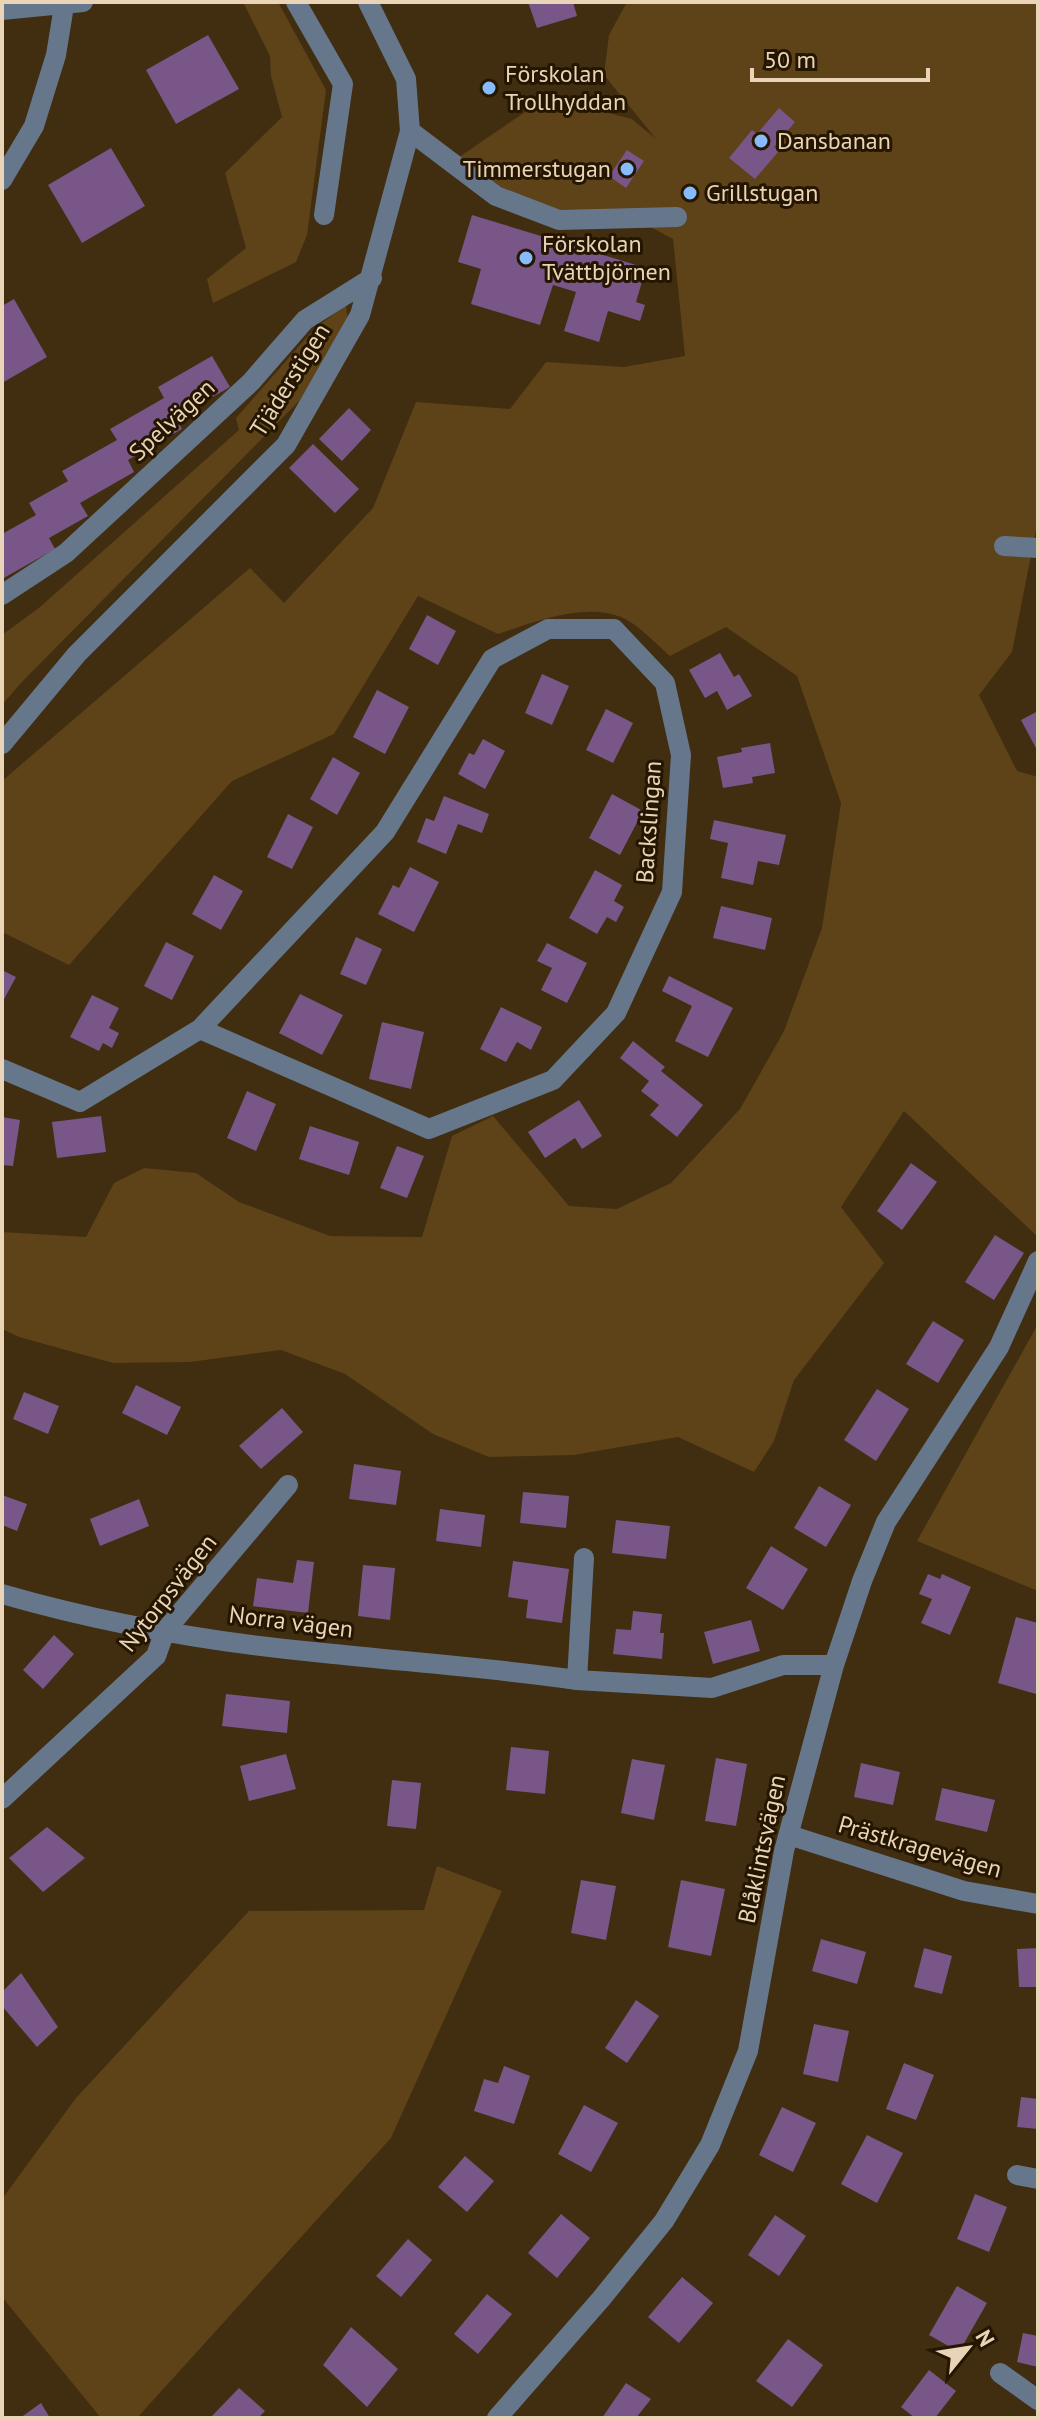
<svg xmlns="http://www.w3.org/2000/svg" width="1040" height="2420" font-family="'PT Sans',sans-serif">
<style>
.green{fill:#5e4218}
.building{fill:#785687}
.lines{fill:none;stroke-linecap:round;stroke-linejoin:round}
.minor{stroke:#66778c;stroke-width:20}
.poi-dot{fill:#87bbfc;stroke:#251601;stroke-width:3}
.labels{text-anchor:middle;stroke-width:6;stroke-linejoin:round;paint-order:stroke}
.poi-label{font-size:24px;fill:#e9d4b8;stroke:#251601;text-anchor:start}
.street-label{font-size:24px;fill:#e9d4b8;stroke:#251601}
</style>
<rect width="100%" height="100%" fill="#412d10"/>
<path class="green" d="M243 2H278L326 90 307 235 296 262 213 303 207 279 246 248 225 173 282 117 271 76 270 56Z
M627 2H1038V520L1012 652 979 695 1017 771 1038 777V1237L904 1111 841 1207 884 1263 794 1380 774 1441 754 1472 678 1437 574 1455 489 1457 433 1434 345 1374 281 1350 190 1362 113 1363 19 1337 2 1329V1232L86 1237 114 1183 144 1168 196 1173 239 1202 330 1236 422 1237 452 1136 493 1116 569 1206 617 1209 671 1183 740 1109 784 1031 822 928 841 803 797 676 726 627 670 656C656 644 638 624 621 617 585 602 533 622 498 634L418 596 334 734 232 781 69 965 2 932V781L250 568 284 603 373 508 416 402 510 409 546 362 624 367 685 356 673 239 634 218 559 220 452 162 547 97 632 119 656 139 604 75 609 35Z
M346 305 348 322 300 400 21 683 2 705V635L40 607 239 430 236 418 315 328Z
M1038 1324V1591L917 1541Z
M437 1866 502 1891 391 2138 137 2418H101L2 2297V2199L76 2098 249 1911 424 1910Z"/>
<path class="building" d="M528 2H573L577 16 537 28Z
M208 35 239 89 176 124 146 70Z
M779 108 795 122 774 147 779 151 755 179 729 158 752 130 757 134Z
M111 148 145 206 82 243 48 185Z
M627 150 644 161 626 188 609 176Z
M688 184 698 190 691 202 681 196Z
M472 215 646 268 636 302 645 305 640 321 608 311 599 342 564 331 576 292 553 285 540 325 471 304 481 269 458 262Z
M14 299 47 357 2 383V306Z
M212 356 230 387 176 418 182 429 128 460 134 472 80 503 88 516 49 538 55 549 2 579V534L36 515 29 503 68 481 62 471 117 440 110 429 164 398 158 387Z
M349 408 371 430 342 461 319 439Z
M313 444 359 489 335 513 289 468Z
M427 615 456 631 438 665 409 649Z
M720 653 734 677 739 674 752 696 727 710 717 691 705 698 689 670Z
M542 674 569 686 552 725 525 713Z
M377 690 409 707 385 754 353 737Z
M606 709 633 723 613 763 586 750Z
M1038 711V752L1021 720Z
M483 739 505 751 485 789 458 774 469 753 474 755Z
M770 743 775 773 752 777 753 783 723 788 717 757 742 752 741 748Z
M333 757 360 773 337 815 310 799Z
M612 794 643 811 620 855 589 838Z
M444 796 489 814 482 833 458 824 446 854 417 842 426 818 434 821Z
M288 814 313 827 292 869 267 857Z
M714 820 786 835 779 865 758 861 753 885 721 878 728 843 710 839Z
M410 867 439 882 414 932 378 914 393 885 399 888Z
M595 870 622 885 614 901 624 907 616 922 607 917 597 934 569 918Z
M214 875 243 891 221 930 192 914Z
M721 906 772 918 765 950 713 938Z
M356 937 382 949 366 985 340 974Z
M166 942 194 956 172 1000 144 986Z
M547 943 587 963 567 1003 541 990 552 968 537 961Z
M2 970 16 977 2 1003Z
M669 976 733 1008 708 1057 675 1041 692 1006 662 991Z
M300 994 343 1015 322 1055 279 1033Z
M92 995 119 1008 109 1028 119 1033 112 1048 103 1043 99 1051 70 1037Z
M501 1007 542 1027 531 1050 517 1042 506 1062 480 1049Z
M382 1022 424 1032 411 1089 369 1079Z
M633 1041 665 1067 661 1071 703 1105 677 1137 650 1115 659 1105 641 1091 649 1081 620 1058Z
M247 1091 276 1104 256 1151 227 1138Z
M579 1100 602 1136 582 1149 575 1138 545 1158 528 1132Z
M101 1116 106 1152 57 1158 52 1122Z
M2 1117 20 1120 13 1166 2 1165Z
M310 1126 359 1142 349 1175 299 1159Z
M397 1146 424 1156 407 1198 380 1188Z
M911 1163 937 1182 902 1230 877 1211Z
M995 1235 1024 1253 994 1300 965 1282Z
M933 1321 964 1340 938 1383 906 1364Z
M136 1385 181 1407 167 1435 122 1413Z
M877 1389 909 1409 876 1461 844 1440Z
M24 1392 59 1406 48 1434 13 1419Z
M282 1408 303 1432 261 1469 239 1446Z
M354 1464 401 1471 396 1505 349 1499Z
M819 1486 851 1505 826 1547 794 1528Z
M523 1492 569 1496 566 1528 520 1523Z
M2 1495 27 1504 17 1531 2 1525Z
M139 1499 149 1526 100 1546 90 1519Z
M440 1509 485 1515 481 1547 436 1541Z
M616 1520 670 1526 666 1559 612 1553Z
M771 1546 808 1569 783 1610 746 1588Z
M297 1560 314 1562 308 1613 253 1606 257 1578 293 1583Z
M513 1561 569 1569 562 1623 526 1618 528 1600 508 1597Z
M363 1565 395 1568 390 1620 358 1616Z
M928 1574 940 1579 942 1574 971 1587 950 1635 921 1623 932 1599 919 1594Z
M633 1611 662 1614 660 1633H664L662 1659 613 1654 616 1629 631 1630Z
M1016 1617 1038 1623V1685L1036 1694 998 1683Z
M751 1620 760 1651 713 1664 704 1632Z
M54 1635 74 1654 43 1689 23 1670Z
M226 1694 290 1701 287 1733 222 1726Z
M511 1747 549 1751 545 1794 506 1790Z
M286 1754 296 1789 249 1801 240 1766Z
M716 1758 747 1764 736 1826 705 1821Z
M632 1759 665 1765 654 1820 621 1813Z
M861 1763 900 1772 893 1805 854 1797Z
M392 1780 421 1783 416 1829 387 1826Z
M942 1788 995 1800 987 1832 935 1820Z
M47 1827 85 1858 43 1892 9 1858Z
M581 1880 616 1886 606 1940 571 1933Z
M681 1880 725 1889 711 1956 668 1947Z
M821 1939 866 1952 857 1984 812 1971Z
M924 1948 952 1956 942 1994 914 1987Z
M1038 1948V1987H1019L1017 1949Z
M21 1973 58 2027 37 2047 2 2006V1992Z
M636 2000 659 2016 627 2063 605 2048Z
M814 2024 849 2031 838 2082 803 2074Z
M904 2063 934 2075 916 2120 886 2109Z
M504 2066 530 2076 514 2124 474 2111 484 2079 498 2083Z
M1021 2097 1038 2099V2129L1017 2127Z
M584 2105 618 2123 591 2172 558 2154Z
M782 2107 816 2123 793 2172 759 2155Z
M867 2135 903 2153 877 2203 841 2184Z
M465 2156 494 2181 467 2212 438 2187Z
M975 2194 1007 2207 989 2252 957 2239Z
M561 2214 590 2238 557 2278 528 2253Z
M775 2215 806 2236 779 2276 748 2255Z
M408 2239 432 2260 401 2297 376 2276Z
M682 2277 713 2303 679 2343 648 2317Z
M957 2286 987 2303 959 2352 929 2335Z
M487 2294 512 2314 478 2354 454 2334Z
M351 2327 398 2369 367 2407 323 2365Z
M1023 2333 1038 2336V2367L1017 2362Z
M788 2339 823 2365 792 2407 756 2381Z
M929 2370 956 2391 935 2418H915L901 2407Z
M626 2383 651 2399 636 2418H602Z
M239 2388 265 2411 258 2418H210Z
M41 2403 50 2418H20Z"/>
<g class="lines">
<path class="minor" d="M296 2 343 84 324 215
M2 10 83 2
M410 131 496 196 559 220 677 217
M2 180 34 126 56 55 64 6
M1004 546 1038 548
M2 595 66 553 251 382 305 320 372 278
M2 744 77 654 286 445 360 315 410 131 406 79 368 2
M2 1069 80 1102 200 1029 385 832 492 659 548 629H614L665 683 681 755 672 892 616 1013 553 1080 429 1129 200 1029
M584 1558 577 1680 712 1688 783 1665H834
M2 1594C106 1624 216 1643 324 1653 409 1662 493 1668 577 1680
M2 1799 156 1656 165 1631 288 1485
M789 1835 964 1891 1038 1904
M1017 2175 1038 2179
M1000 2373 1038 2400
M497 2418 601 2299 664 2221 710 2145 748 2051 784 1851 834 1665 862 1581 886 1522 999 1347 1038 1261"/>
</g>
<g class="poi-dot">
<circle cx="489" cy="88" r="8"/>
<circle cx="761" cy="141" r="8"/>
<circle cx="627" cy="169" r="8"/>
<circle cx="690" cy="193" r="8"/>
<circle cx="526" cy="258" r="8"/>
</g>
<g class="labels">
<g class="poi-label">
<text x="505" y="82">Förskolan<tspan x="505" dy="28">Trollhyddan</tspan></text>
<text x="777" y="149">Dansbanan</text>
<text x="611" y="177" text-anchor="end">Timmerstugan</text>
<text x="706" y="201">Grillstugan</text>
<text x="542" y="252">Förskolan<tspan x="542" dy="28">Tvättbjörnen</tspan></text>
</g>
<g class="street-label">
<text transform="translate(290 380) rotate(-58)" y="8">Tjäderstigen</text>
<text transform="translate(172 420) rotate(-43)" y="8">Spelvägen</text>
<text transform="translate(649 822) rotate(-86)" y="8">Backslingan</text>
<text transform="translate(168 1593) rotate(-52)" y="8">Nytorpsvägen</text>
<text transform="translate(291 1622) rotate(7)" y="8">Norra vägen</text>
<text transform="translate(920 1847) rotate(16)" y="8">Prästkragevägen</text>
<text transform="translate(762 1849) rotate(-78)" y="8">Blåklintsvägen</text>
</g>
</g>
<rect width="1040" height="2420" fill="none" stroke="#e9d4b8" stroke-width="8"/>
<g transform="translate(968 2348) rotate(60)" stroke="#251601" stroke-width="6" paint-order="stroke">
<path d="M0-6L14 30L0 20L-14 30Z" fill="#e9d4b8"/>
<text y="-12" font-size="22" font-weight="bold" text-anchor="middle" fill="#e9d4b8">N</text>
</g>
<path d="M752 68v12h176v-12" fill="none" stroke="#e9d4b8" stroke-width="4"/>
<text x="764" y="68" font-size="24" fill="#e9d4b8" stroke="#251601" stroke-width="6" paint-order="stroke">50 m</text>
</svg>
